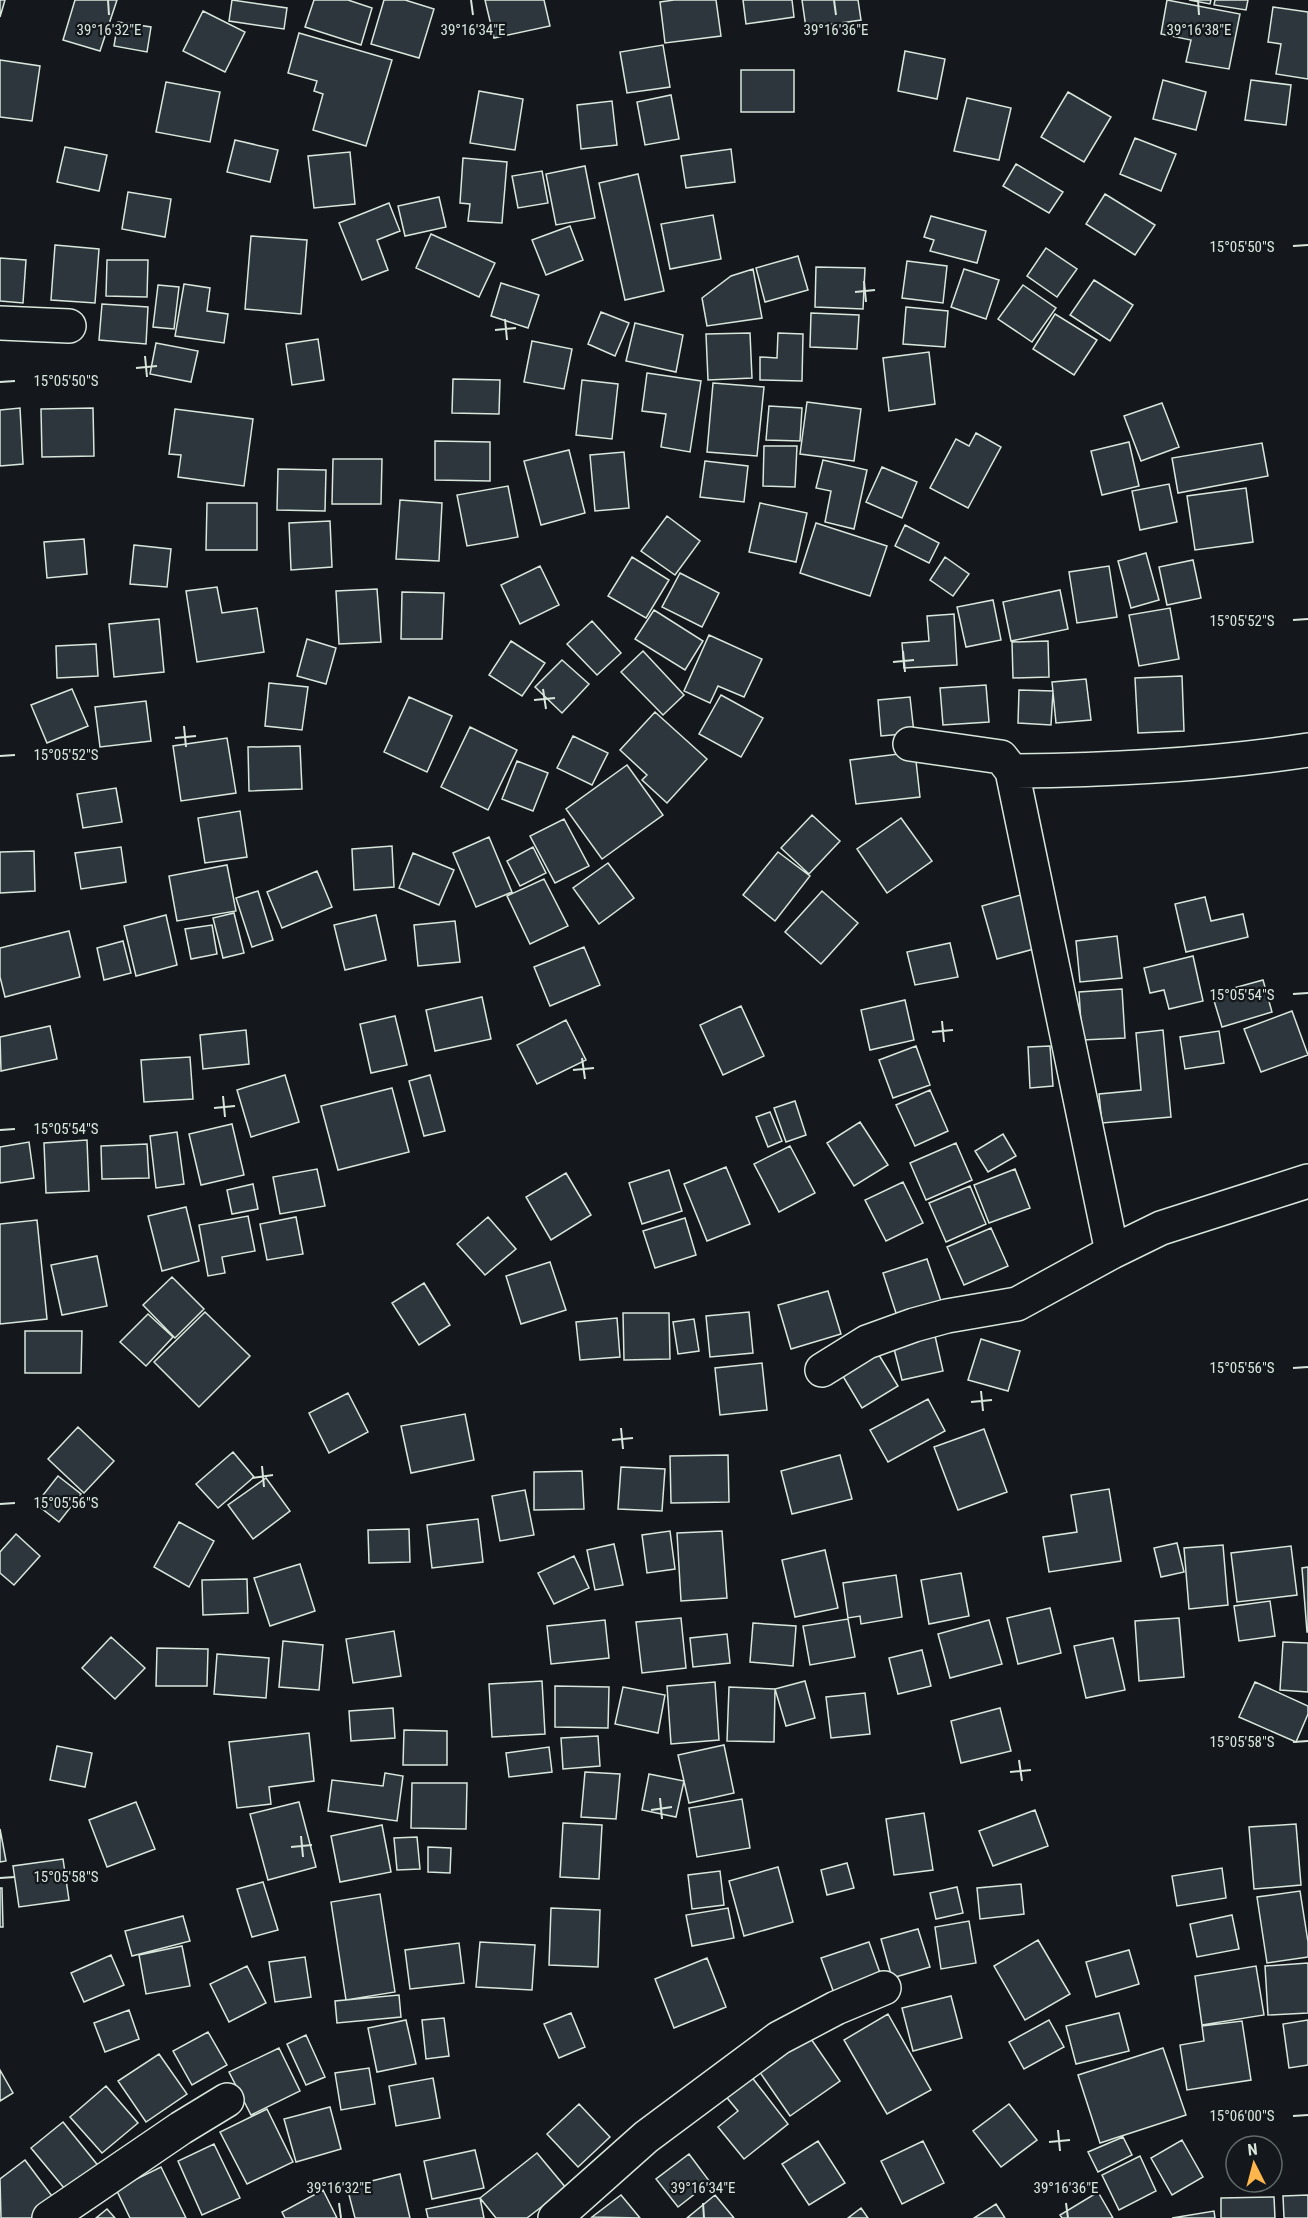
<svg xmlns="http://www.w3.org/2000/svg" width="1308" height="2218" font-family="'Roboto Condensed',sans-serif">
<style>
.building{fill:#2c363c;stroke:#d8e6dc;stroke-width:1.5}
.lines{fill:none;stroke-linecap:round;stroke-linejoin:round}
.minor-casing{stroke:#d8e6dc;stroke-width:36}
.minor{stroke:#14181c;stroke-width:33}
.ticks{fill:none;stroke:#d8e6dc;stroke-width:2}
.ticks-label{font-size:15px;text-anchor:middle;fill:#d8e6dc;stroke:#14181c;stroke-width:4.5;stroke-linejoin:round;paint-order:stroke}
</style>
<rect width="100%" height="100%" fill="#14181c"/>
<path class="building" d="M0 0H5L0 17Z
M75 0H117L100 51 63 40Z
M232 0 287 8 284 29 229 21Z
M314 0H348L372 8 361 45 305 27Z
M384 0H405L434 9 419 58 371 44Z
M485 0H544L550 26 494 38Z
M674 0H716L721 36 665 43 660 2Z
M743 0H792L794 17 746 24Z
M802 0H858L861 20 806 28Z
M1167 0 1240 14 1229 69 1186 62 1191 40 1161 34Z
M1189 0H1211L1210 4Z
M1215 0H1248L1246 10 1214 5Z
M1273 7 1308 12V79L1276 74 1281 44 1268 42Z
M203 11 245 32 225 72 183 51Z
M118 22 151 27 147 52 114 46Z
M299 33 392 60 366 146 313 130 323 94 314 91 317 81 288 73Z
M663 45 670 87 627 93 620 52Z
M905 51 945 59 937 99 898 91Z
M0 60 40 66 32 121 0 117Z
M741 70H794V112H741Z
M1163 80 1206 92 1196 130 1153 119Z
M1251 80 1291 85 1286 125 1245 120Z
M166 82 220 92 210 142 156 132Z
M479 91 523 99 515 150 470 143Z
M1068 92 1111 117 1084 162 1041 137Z
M671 95 679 139 645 145 637 102Z
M967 98 1011 108 999 160 954 151Z
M612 101 617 145 581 149 577 105Z
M1135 138 1176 154 1161 191 1120 174Z
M235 140 278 150 270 182 227 172Z
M65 147 107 155 99 191 57 182Z
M731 149 735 182 686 188 681 156Z
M350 152 355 204 314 208 308 156Z
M463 158 507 162 502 223 468 221 470 204 460 203Z
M1016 164 1063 192 1049 213 1003 186Z
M585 166 595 218 556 225 546 174Z
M542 171 548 203 518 208 512 176Z
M638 174 664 291 625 300 599 183Z
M128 192 171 199 165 237 122 229Z
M1105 194 1155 225 1135 255 1086 224Z
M439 197 446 227 405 236 398 206Z
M389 203 400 231 377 240 388 270 362 280 339 223Z
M713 215 721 259 670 269 661 224Z
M931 216 986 231 977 263 930 251 934 240 924 237Z
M570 226 583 260 546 275 532 240Z
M431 234 495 263 479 297 416 268Z
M251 236 307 240 301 314 245 309Z
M55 245 99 249 95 303 51 300Z
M1046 248 1077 269 1057 297 1027 276Z
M798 256 808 290 765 302 756 268Z
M0 258 26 260 23 303 0 301Z
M107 260H148L147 297 106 296Z
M907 261 947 266 943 303 902 298Z
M816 267 865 268 863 309 815 307Z
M753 269 762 318 707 326 702 298 731 276Z
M964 269 999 280 986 319 951 307Z
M1094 280 1133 305 1110 341 1070 315Z
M501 283 539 295 528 328 491 316Z
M184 284 210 288 207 311 228 314 224 343 175 336Z
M158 285 179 287 174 329 153 327Z
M1023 285 1056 308 1032 342 998 319Z
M102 304 148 307 146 344 99 340Z
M906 307 948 311 945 347 903 344Z
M601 312 629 323 615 356 588 344Z
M811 313 859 315 857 349 810 347Z
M1055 314 1097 340 1074 375 1033 349Z
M635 323 683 335 676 372 626 361Z
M750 333 752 378 708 380 706 334Z
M778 333 803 334 802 381 760 380V357L777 358Z
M318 339 324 380 292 385 286 344Z
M532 341 572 349 564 389 524 382Z
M156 343 198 351 191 382 150 374Z
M929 352 935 404 889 411 883 358Z
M647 373 701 381 690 452 661 447 666 414 642 411Z
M453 379 500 380 499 414 452 413Z
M582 380 618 384 612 439 576 435Z
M713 383 764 387 757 456 707 452Z
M807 402 861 409 854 461 800 454Z
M1162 403 1179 447 1141 461 1124 416Z
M769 406 802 408 800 441 766 440Z
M20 408 23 464 0 466V410Z
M93 408 94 456 42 457 41 409Z
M175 409 253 419 244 486 178 477 181 455 169 454Z
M976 433 1001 447 968 508 930 488 956 439 969 446Z
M435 441 490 442V481L435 480Z
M1129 442 1139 486 1102 495 1091 451Z
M1262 443 1268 476 1178 493 1172 458Z
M764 446H797L795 487 763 486Z
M569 450 585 513 541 525 524 461Z
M624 452 629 508 595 511 590 455Z
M333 459H382L381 504H332Z
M823 460 867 470 854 529 825 522 831 491 816 488Z
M705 461 748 466 744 502 700 497Z
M882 467 917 482 902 518 866 502Z
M278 469 326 470 325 511 277 510Z
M1169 484 1177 522 1140 530 1132 491Z
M508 486 518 537 467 546 457 495Z
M1246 488 1253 542 1195 550 1187 496Z
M400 500 442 503 439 561 396 559Z
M207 503H257V550H206Z
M760 503 807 513 796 562 749 552Z
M667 516 700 541 675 575 641 551Z
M330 521 332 567 291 570 289 523Z
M816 523 887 546 870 596 800 573Z
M905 525 939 543 929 563 895 546Z
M84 539 87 574 47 578 44 542Z
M134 545 171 549 167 587 130 584Z
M1146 553 1159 600 1131 608 1118 561Z
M632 557 669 580 646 618 608 596Z
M945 557 969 574 953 596 930 580Z
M1193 560 1201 598 1167 605 1159 567Z
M540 566 559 605 520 624 501 585Z
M1109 566 1117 617 1077 623 1069 572Z
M680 573 719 593 702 627 662 607Z
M217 587 222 613 257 608 264 652 197 662 186 591Z
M377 589 381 642 339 644 336 591Z
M1060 590 1068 629 1011 641 1003 602Z
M402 592 444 593 442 639H401Z
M993 600 1001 640 966 647 957 607Z
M1170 608 1179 659 1139 666 1129 615Z
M654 610 703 641 685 670 635 639Z
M954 614 957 665 904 668 902 643 929 641 927 616Z
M159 619 164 672 114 677 109 624Z
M592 621 621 653 597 675 567 644Z
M709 635 762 659 744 697 718 686 710 703 684 691Z
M307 639 336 648 326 684 297 676Z
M511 641 545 663 522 696 489 675Z
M1048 641 1049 677 1013 678 1012 642Z
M96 644 98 676 57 678 56 646Z
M643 651 684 695 663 715 621 672Z
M562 660 589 684 562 713 535 687Z
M1182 676 1184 731 1138 733 1135 678Z
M1086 679 1091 720 1056 723 1052 682Z
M269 683 308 687 302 730 265 726Z
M986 685 989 722 943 725 940 688Z
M72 689 88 726 47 743 31 705Z
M1019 690 1053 691 1051 725 1018 723Z
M721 695 763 718 741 757 699 734Z
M409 697 452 716 427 772 384 752Z
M910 697 914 733 881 736 878 700Z
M146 701 151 741 100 747 95 707Z
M655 712 707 759 667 803 642 780 647 775 620 750Z
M470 727 517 750 488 810 441 787Z
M573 736 608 753 592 785 557 768Z
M227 738 236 793 181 801 173 746Z
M300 746 302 789 249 791 248 747Z
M915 752 920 797 856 804 850 760Z
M517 761 548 773 533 811 502 799Z
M627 765 663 815 602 859 566 809Z
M116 788 122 822 83 828 77 794Z
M240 811 247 857 205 863 198 818Z
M812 815 840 841 809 874 781 848Z
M901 818 932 861 887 893 857 849Z
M564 819 589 866 555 883 530 836Z
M489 837 512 892 476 907 453 853Z
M392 846 394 887 354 890 352 849Z
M121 847 126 882 81 889 75 853Z
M533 847 546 873 520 886 507 861Z
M34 851 35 891 0 893V852Z
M778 852 810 876 775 921 743 895Z
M413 853 454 870 439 905 399 888Z
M608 863 634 898 599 924 573 888Z
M227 865 236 911 177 921 169 876Z
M317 871 332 907 282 928 267 892Z
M544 879 568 926 530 944 507 896Z
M258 891 273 940 252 947 236 898Z
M822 891 858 923 821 964 785 932Z
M1031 892 1045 946 997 959 982 906Z
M1205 897 1211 921 1243 914 1248 937 1186 952 1175 904Z
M234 913 244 953 223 958 213 918Z
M166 915 177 965 136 976 124 926Z
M376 915 386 960 345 970 334 925Z
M455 921 460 962 418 966 414 925Z
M212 925 217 954 191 959 185 929Z
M69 931 80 977 5 997 0 977V948Z
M1117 936 1122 978 1080 982 1076 941Z
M123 941 131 973 104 980 97 948Z
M950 943 958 977 915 985 907 952Z
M584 947 600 985 550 1006 534 967Z
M1193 956 1203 1001 1169 1009 1164 990 1150 993 1144 968Z
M1263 980 1272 1012 1222 1027 1212 994Z
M1122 989 1125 1038 1082 1040 1079 992Z
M482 997 491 1039 435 1051 426 1010Z
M905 1000 914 1040 870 1050 861 1010Z
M741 1006 764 1056 723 1075 700 1025Z
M1292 1011 1308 1055 1261 1072 1244 1029Z
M395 1016 407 1065 371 1073 360 1024Z
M566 1020 586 1060 537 1084 517 1045Z
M50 1026 57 1059 1 1071 0 1037Z
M246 1030 249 1064 203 1069 200 1035Z
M1163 1030 1171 1117 1102 1123 1099 1094 1141 1090 1136 1033Z
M1219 1031 1224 1063 1185 1069 1180 1037Z
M916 1046 930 1085 893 1098 879 1060Z
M1050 1046 1053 1086 1030 1088 1028 1047Z
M190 1057 193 1099 144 1102 141 1060Z
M285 1075 299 1122 251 1137 237 1090Z
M430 1075 445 1131 424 1136 409 1081Z
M392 1088 409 1152 338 1170 321 1106Z
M930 1090 948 1131 915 1146 896 1105Z
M795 1101 806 1135 786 1142 774 1108Z
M770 1112 782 1141 768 1147 756 1117Z
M860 1122 888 1165 854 1186 827 1143Z
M232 1124 244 1175 201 1185 189 1134Z
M177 1132 184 1184 156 1188 150 1136Z
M1003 1134 1016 1156 988 1172 975 1151Z
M87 1140 89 1191 46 1193 44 1143Z
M29 1142 34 1178 0 1183V1147Z
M956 1143 972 1180 926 1200 910 1163Z
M147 1144 149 1178 102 1179 101 1146Z
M790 1146 815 1193 779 1212 754 1164Z
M726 1167 750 1224 707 1241 684 1184Z
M317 1169 325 1206 280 1214 273 1177Z
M1015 1169 1030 1208 989 1223 974 1185Z
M669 1170 682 1211 642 1224 629 1183Z
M566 1173 591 1215 551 1240 526 1197Z
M903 1182 923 1223 886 1241 865 1200Z
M253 1184 258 1209 232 1214 227 1190Z
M970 1186 986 1224 946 1242 929 1203Z
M186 1207 199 1261 162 1271 148 1216Z
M248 1216 255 1251 222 1257 225 1273 208 1276 199 1225Z
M296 1217 303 1254 267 1260 260 1224Z
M488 1217 516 1249 485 1275 457 1244Z
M685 1218 696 1255 655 1268 643 1231Z
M37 1220 47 1319 0 1324V1224Z
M991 1228 1008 1266 964 1285 947 1247Z
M97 1256 107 1306 62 1315 51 1265Z
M927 1259 941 1301 897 1316 883 1273Z
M550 1262 566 1310 521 1324 506 1276Z
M172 1277 204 1309 175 1338 143 1305Z
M424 1283 450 1325 419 1345 392 1303Z
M828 1291 841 1334 791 1349 778 1305Z
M205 1312 250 1356 199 1407 154 1362Z
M749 1312 753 1353 710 1357 706 1316Z
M623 1313H669L670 1359 624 1360Z
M148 1314 173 1337 146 1366 120 1342Z
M617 1318 620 1357 580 1360 576 1322Z
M694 1319 699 1351 678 1354 673 1322Z
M933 1327 943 1371 902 1380 891 1337Z
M25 1331H82L81 1373H25Z
M981 1339 1020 1351 1008 1391 968 1380Z
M874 1347 898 1386 862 1408 838 1368Z
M762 1363 767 1410 720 1415 715 1368Z
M348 1393 368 1432 329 1453 309 1413Z
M928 1399 945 1431 888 1462 870 1430Z
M465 1414 474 1460 411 1473 401 1426Z
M78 1427 114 1461 84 1493 48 1459Z
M984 1429 1007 1492 958 1510 934 1447Z
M233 1452 254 1477 218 1508 196 1484Z
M728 1455 729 1502 671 1503 670 1456Z
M840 1455 852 1499 792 1514 781 1471Z
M621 1467 665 1469 662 1511 618 1509Z
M582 1471 584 1509 534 1510V1472Z
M58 1476 81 1494 59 1522 36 1504Z
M266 1478 290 1511 253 1539 228 1505Z
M1109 1489 1121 1561 1049 1572 1043 1537 1077 1532 1071 1495Z
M525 1490 534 1535 500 1541 492 1496Z
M478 1519 483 1562 432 1568 427 1525Z
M179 1522 214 1541 189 1587 154 1567Z
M409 1529 410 1562 369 1563 368 1530Z
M670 1531 675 1569 647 1573 642 1535Z
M722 1531 727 1598 681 1601 677 1533Z
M16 1534 40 1556 14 1585 0 1573V1552Z
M1177 1543 1184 1572 1161 1577 1154 1548Z
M614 1544 623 1585 595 1590 587 1550Z
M1223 1545 1228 1605 1189 1609 1184 1548Z
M1291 1546 1297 1595 1237 1602 1231 1553Z
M825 1550 838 1608 795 1617 782 1560Z
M574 1556 589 1588 554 1604 538 1573Z
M300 1564 315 1611 270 1626 254 1578Z
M1308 1567V1632H1307L1302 1568Z
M961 1573 969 1616 929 1624 921 1580Z
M896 1575 902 1617 861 1624 860 1616 848 1618 843 1583Z
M247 1579 248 1613 203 1615 202 1580Z
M1270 1601 1275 1636 1239 1641 1234 1606Z
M1050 1608 1061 1653 1018 1664 1007 1618Z
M681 1618 686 1668 642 1673 636 1622Z
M1179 1618 1184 1677 1139 1681 1135 1621Z
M848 1619 855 1657 810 1665 803 1626Z
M605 1620 609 1658 551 1664 547 1626Z
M989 1620 1002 1664 950 1678 938 1634Z
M753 1623 796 1626 793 1666 750 1662Z
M394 1631 401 1676 353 1683 346 1639Z
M727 1634 730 1663 693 1667 690 1638Z
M111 1637 145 1668 115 1699 82 1668Z
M1113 1638 1125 1690 1086 1698 1074 1646Z
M283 1641 323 1645 319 1690 279 1687Z
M1283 1642 1308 1643V1692L1280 1690Z
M157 1648 208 1649 207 1686H156Z
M922 1650 931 1686 898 1694 889 1658Z
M217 1654 269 1658 266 1698 214 1694Z
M542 1681 545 1734 492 1737 489 1684Z
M805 1681 815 1718 786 1726 775 1689Z
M715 1682 719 1740 671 1744 667 1686Z
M1255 1682 1308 1706V1714L1296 1742 1239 1717Z
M555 1686 609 1687 608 1728 555 1727Z
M623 1687 665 1695 658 1733 615 1724Z
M729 1687 775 1689 774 1742 727 1741Z
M865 1693 870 1734 831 1738 826 1697Z
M393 1708 395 1738 351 1741 349 1711Z
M1000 1708 1011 1751 961 1763 951 1721Z
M404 1730 447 1731V1765H403Z
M309 1733 314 1781 269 1787 271 1804 237 1808 229 1742Z
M598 1736 600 1766 563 1769 561 1738Z
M724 1745 734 1793 689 1803 678 1755Z
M57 1746 92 1753 85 1787 50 1780Z
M549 1747 552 1772 509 1777 506 1753Z
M585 1772 620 1774 616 1819 581 1817Z
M385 1773 403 1776 397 1821 328 1811 332 1780 383 1786Z
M649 1774 684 1781 676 1817 642 1810Z
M412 1783H467L466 1829 411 1828Z
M742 1799 750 1848 697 1857 689 1808Z
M136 1802 155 1849 107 1867 89 1820Z
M299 1802 316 1867 268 1880 250 1814Z
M1035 1810 1048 1846 993 1866 979 1831Z
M924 1813 933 1870 894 1875 886 1819Z
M563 1823 602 1825 599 1879 560 1877Z
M1296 1824 1301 1885 1254 1889 1249 1827Z
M382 1825 391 1872 340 1882 331 1836Z
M0 1829 6 1861 0 1862Z
M417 1837 420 1869 397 1870 394 1838Z
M428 1847 451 1848 450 1873 428 1872Z
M63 1859 69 1900 19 1907 13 1866Z
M847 1863 854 1888 827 1895 821 1870Z
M778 1867 793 1922 744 1936 729 1881Z
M1222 1868 1226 1898 1177 1906 1172 1876Z
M720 1871 724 1905 692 1909 688 1875Z
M263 1882 278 1930 252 1937 237 1889Z
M1021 1884 1024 1914 980 1919 977 1888Z
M957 1887 963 1913 936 1919 930 1893Z
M0 1888H2L3 1927H0Z
M1300 1891 1308 1942V1957L1267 1963 1257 1897Z
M380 1894 395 1992 346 2000 331 1902Z
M551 1908 600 1910 598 1967 549 1965Z
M728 1908 734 1938 692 1946 686 1915Z
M1232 1915 1239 1949 1197 1957 1190 1924Z
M183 1916 190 1941 132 1956 125 1931Z
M969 1921 976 1963 941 1969 935 1927Z
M918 1929 930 1967 892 1978 881 1939Z
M1038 1940 1070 1994 1025 2020 994 1966Z
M480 1942 535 1945 532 1990 476 1987Z
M869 1942 885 1987 838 2004 821 1958Z
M459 1943 464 1983 410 1989 405 1950Z
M182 1946 190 1986 146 1994 139 1955Z
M1129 1950 1139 1984 1096 1997 1086 1962Z
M111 1955 124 1985 84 2002 71 1973Z
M305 1957 311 1997 275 2002 269 1962Z
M707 1958 726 2007 674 2028 655 1979Z
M1308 1963V2013L1268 2015 1265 1966Z
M247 1966 266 2003 229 2022 210 1984Z
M1256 1966 1264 2015 1202 2025 1195 1976Z
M399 1995 401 2017 337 2023 335 2001Z
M951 1996 962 2038 913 2051 902 2008Z
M129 2010 139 2039 105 2052 94 2023Z
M571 2013 585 2047 559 2058 544 2024Z
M1119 2013 1129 2051 1076 2064 1066 2026Z
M888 2014 931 2090 887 2114 844 2040Z
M444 2018 449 2056 426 2059 422 2020Z
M406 2020 416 2064 377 2072 368 2028Z
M1049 2020 1064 2047 1024 2069 1009 2042Z
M1308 2020V2065L1289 2068 1283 2024Z
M1242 2021 1251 2080 1187 2090 1180 2045 1204 2041 1202 2026Z
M208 2032 227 2065 192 2085 173 2051Z
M306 2035 325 2077 306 2085 287 2044Z
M809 2036 840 2081 790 2116 759 2071Z
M279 2048 300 2091 251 2115 229 2072Z
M1163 2048 1186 2115 1100 2143 1078 2075Z
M159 2054 187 2094 146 2122 118 2081Z
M744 2067 788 2124 744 2159 718 2127 738 2111 718 2087Z
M369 2068 375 2104 341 2110 335 2073Z
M0 2070 13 2093 0 2101Z
M433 2078 440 2118 396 2126 389 2086Z
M106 2086 138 2123 102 2153 70 2117Z
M579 2104 610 2137 578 2167 547 2134Z
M1009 2104 1037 2140 1001 2167 973 2131Z
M330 2107 341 2149 296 2162 284 2119Z
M267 2109 293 2162 247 2184 220 2132Z
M63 2122 100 2168 69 2194 31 2148Z
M1123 2137 1132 2155 1098 2172 1088 2152Z
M1182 2140 1203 2177 1172 2195 1151 2158Z
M818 2141 845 2183 809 2205 782 2164Z
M923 2141 944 2183 902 2204 881 2161Z
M214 2144 240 2198 202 2215 178 2161Z
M475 2150 484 2188 432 2199 424 2161Z
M537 2153 566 2188 527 2218H496L480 2198Z
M689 2154 710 2182 678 2207 656 2179Z
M1140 2156 1156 2191 1119 2210 1102 2175Z
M25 2160 55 2200 31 2218H1L0 2179Z
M161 2167 186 2218H130L116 2189Z
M400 2174 410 2218H355L347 2187Z
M323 2190 337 2218H285L282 2212Z
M1098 2192 1113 2218H1062L1060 2215Z
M621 2195 640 2218 592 2217Z
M715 2195 734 2218H687Z
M1308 2195V2218H1284L1283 2196Z
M1274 2197 1275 2218H1221V2198Z
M480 2198 484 2218H428L426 2209Z
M996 2204 1005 2218H974Z
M861 2208 868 2218H848Z
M107 2209 115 2218H96Z
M1214 2211 1215 2218H1172Z"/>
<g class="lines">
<defs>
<path id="minor" d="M0 323 69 326
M910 744 1001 757 1012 771C1112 770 1210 765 1308 750
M1012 771 1112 1252
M822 1370 867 1342 914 1325 947 1316 1017 1304 1112 1252 1161 1228 1308 1181
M49 2218 181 2128 227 2100
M555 2218 646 2137 779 2038 836 2008 884 1988"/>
</defs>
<use href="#minor" class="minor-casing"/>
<use href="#minor" class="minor"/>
</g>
<path class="ticks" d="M108 0 109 15M471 0 473 15M834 0 836 15M1198 0 1199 15M1293 246 1308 245M864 281 866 302M855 292 875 290M505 319 507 340M495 330 516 328M145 356 147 377M136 368 157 366M0 382 15 381M1293 620 1308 619M903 651 905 672M893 662 914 660M543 689 546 709M534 700 555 698M184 726 186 747M175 738 196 736M0 756 15 755M1293 994 1308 993M942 1021 944 1042M932 1032 953 1030M582 1058 585 1079M573 1070 594 1068M223 1096 225 1117M214 1108 235 1106M0 1130 15 1129M1293 1368 1308 1367M981 1391 983 1411M971 1402 992 1400M621 1428 623 1449M612 1440 633 1438M262 1466 264 1487M252 1478 273 1475M0 1504 15 1503M1293 1742 1308 1741M1019 1760 1022 1781M1010 1772 1031 1770M660 1798 662 1819M651 1810 672 1807M301 1836 303 1857M291 1847 312 1845M0 1878 15 1877M1293 2116 1308 2115M1058 2130 1060 2151M1049 2142 1070 2140M339 2203 341 2218M703 2203 704 2218M1066 2203 1068 2218"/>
<g class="ticks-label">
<text x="109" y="35">39°16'32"E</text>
<text x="473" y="35">39°16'34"E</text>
<text x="836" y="35">39°16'36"E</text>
<text x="1199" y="35">39°16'38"E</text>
<text x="1242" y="252">15°05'50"S</text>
<text x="66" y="386">15°05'50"S</text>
<text x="1242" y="626">15°05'52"S</text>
<text x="66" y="760">15°05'52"S</text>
<text x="1242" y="1000">15°05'54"S</text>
<text x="66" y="1134">15°05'54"S</text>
<text x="1242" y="1373">15°05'56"S</text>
<text x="66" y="1508">15°05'56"S</text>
<text x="1242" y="1747">15°05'58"S</text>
<text x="66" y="1882">15°05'58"S</text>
<text x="1242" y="2121">15°06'00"S</text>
<text x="339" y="2193">39°16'32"E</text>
<text x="703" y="2193">39°16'34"E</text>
<text x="1066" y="2193">39°16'36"E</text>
</g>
<g transform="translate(1254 2164) rotate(354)"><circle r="28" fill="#14181c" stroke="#626a69" stroke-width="1.5"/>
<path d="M0-4.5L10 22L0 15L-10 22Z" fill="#ffb74d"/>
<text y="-9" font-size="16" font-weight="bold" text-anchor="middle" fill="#d8e6dc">N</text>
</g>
</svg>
